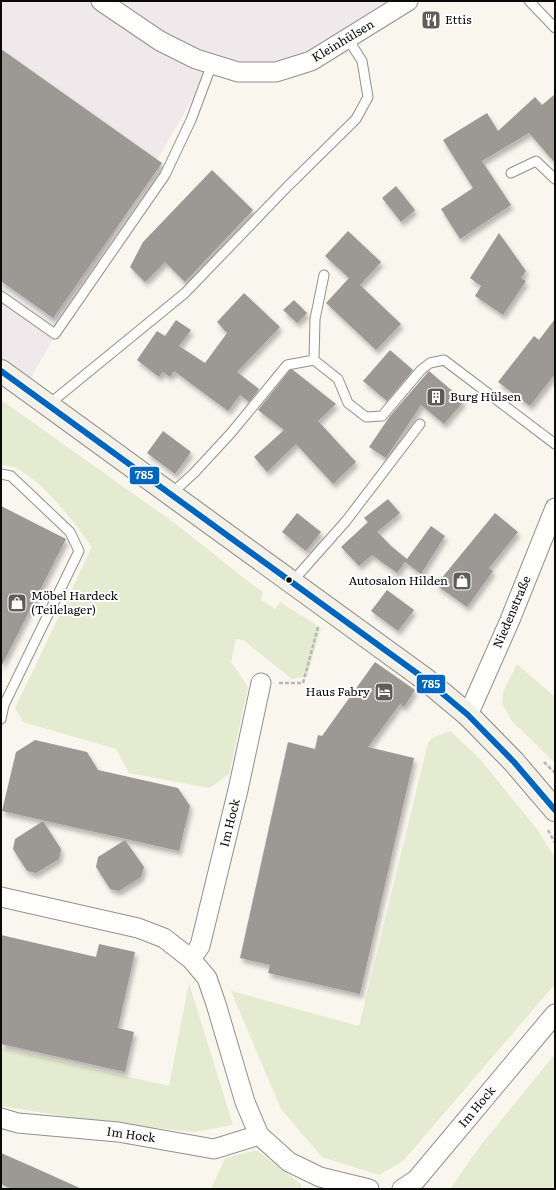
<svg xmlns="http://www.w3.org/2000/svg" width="556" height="1190" font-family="Literata,serif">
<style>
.industrial{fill:#efe9eb}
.green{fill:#e4ebd0}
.building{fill:#9c9894;filter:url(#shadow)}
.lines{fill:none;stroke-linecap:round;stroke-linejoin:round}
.lane-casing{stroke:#92908d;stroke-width:11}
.street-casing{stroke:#92908d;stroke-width:21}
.secondary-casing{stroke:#888783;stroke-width:24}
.path{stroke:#b7b6b5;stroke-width:2.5;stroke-dasharray:4 2;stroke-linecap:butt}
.lane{stroke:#fefefc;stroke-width:9}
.street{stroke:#fefefc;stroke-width:19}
.secondary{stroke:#f3f0e8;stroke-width:22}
.bus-1-casing{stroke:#fff;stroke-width:9}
.bus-1{stroke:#0065bd;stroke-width:6}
.bus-dot{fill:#0a0a0a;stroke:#fff;stroke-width:1.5}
.labels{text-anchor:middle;stroke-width:4;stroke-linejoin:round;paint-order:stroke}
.poi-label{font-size:12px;fill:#0a0a0a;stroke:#fff;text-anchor:start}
.street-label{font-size:12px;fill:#0a0a0a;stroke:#fff}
.line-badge{stroke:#fff;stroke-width:1.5}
.badge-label{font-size:11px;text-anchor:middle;font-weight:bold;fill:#fff}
</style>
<defs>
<filter id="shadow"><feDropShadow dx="2.5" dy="4.5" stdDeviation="2" flood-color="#0004"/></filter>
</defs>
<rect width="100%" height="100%" fill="#f9f6ee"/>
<path class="industrial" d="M1 1H398L282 75 208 72 27 384 1 368Z"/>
<path class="green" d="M1 400 176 524 250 583 263 592 261 600 275 609 280 602 321 628 307 676 292 679 243 640 236 639 231 662 248 687 229 774 209 788 129 773 116 749 23 722 15 708 92 547C73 521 45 483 16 468 12 466 6 466 1 465Z
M517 664 555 697V763L512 721 502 704 503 692Z
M450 731 480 759 537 829 555 858V984L403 1161 379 1175 322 1157 281 1109 231 991 359 1026 428 743 432 738Z
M189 983 233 1125 194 1132 93 1121 1 1106V1048L169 1086Z
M555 1054V1189H450L480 1146Z
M256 1150 301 1184V1189H211L225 1158Z"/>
<path class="building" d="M1 49 162 163 53 318 1 281Z
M555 94V163L529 133 482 161 511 205 460 239 441 209 473 188 443 140 487 113 498 131 535 97 542 105Z
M212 170 253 210 185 282 165 262 145 282 130 267 143 242Z
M396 186 415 210 401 222 382 198Z
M348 231 381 262 360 285 401 324 376 350 326 303 349 278 325 256Z
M499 233 526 271 521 278 526 281 503 315 475 296 481 286 470 278Z
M244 293 280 327 237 372 259 389 249 402 240 395 228 411 174 371 170 377 163 372 159 377 137 360 157 331 165 336 176 320 191 330 179 346 205 363 227 333 217 322Z
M294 300 307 313 297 323 283 310Z
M555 319V374L530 406 498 382 534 336 539 340Z
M390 350 413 370 387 401 363 381Z
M290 370H293L336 404 318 421 356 462 333 484 296 444 267 472 254 457 284 430 258 410Z
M429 371 464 401 444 424 421 405 386 458 369 447 390 416Z
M163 431 191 452 175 474 147 453Z
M388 499 400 513 377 532 364 518Z
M1 506 66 539 1 667Z
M297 513 321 532 306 551 282 532Z
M495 513 518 532 489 568 493 571 467 607 436 585Z
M368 522 391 546 407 559 431 526 445 536 421 574 405 562 397 573 372 555 359 566 341 547Z
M387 590 414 610 398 631 371 611Z
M375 662 415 690 404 707 400 704 368 747 414 758 360 994 268 973 270 965 240 958 288 742 315 749 318 735 322 736Z
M35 740 87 752 98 770 178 788 190 806 179 851 2 811 16 752Z
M43 821 61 849 59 859 36 873 27 871 13 849 15 839Z
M125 840 144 867 141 877 119 891 110 889 96 867 98 857Z
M1 935 96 957 99 944 135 952 118 1028 134 1032 125 1072 1 1044Z
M1 1153 33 1167 82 1189H12L1 1184Z"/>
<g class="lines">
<defs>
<path id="lane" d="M529 1 555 28
M511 173 536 161 555 179
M1 296 55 334 165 175 191 120 212 64
M314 360 315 319 324 275
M48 405 185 293 287 187 356 119 368 97 362 61 348 39
M1 474 11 476 70 532 79 551 4 705 1 719
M171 494 194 473 231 433 287 365 314 360 338 379 348 403 366 417 382 416 421 370 430 363 444 360 555 444
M292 582 346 521 420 424"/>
<path id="street" d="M101 1 160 41 196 59 238 72H276L311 61 408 1
M468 715 510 620 555 508
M1 897 138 928 164 938 191 959 207 978 216 1004 245 1102 259 1135 289 1162 320 1177 369 1189
M191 959 200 946 238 790 261 683
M1 1118 18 1123 118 1132 214 1149 259 1135
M402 1189 416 1180 555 1014"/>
<path id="secondary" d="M1 371 425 679 468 715 514 762 555 810"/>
</defs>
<use href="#lane" class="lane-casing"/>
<use href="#street" class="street-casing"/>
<use href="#secondary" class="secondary-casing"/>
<path class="path" d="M279 683H303L318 627
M544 762 555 773
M548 830 555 843"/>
<use href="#lane" class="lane"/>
<use href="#street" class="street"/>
<use href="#secondary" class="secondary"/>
<defs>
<path id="bus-1" d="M1 371 425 679 468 715 514 762 555 810"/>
</defs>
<use href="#bus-1" class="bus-1-casing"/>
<use href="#bus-1" class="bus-1"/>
</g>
<defs>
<symbol id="restaurant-square" viewBox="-11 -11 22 22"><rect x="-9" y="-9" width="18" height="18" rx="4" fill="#5e5d5a" stroke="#fff"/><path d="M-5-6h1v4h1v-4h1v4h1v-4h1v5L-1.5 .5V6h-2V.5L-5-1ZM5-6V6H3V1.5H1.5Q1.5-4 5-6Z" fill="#fff"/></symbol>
<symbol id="building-square" viewBox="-11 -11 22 22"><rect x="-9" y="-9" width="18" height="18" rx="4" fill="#5e5d5a" stroke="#fff"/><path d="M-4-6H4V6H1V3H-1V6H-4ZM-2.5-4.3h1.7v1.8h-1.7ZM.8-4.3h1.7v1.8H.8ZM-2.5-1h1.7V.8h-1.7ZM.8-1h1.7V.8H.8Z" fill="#fff"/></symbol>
<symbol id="shop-square" viewBox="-11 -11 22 22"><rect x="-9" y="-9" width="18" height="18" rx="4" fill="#5e5d5a" stroke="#fff"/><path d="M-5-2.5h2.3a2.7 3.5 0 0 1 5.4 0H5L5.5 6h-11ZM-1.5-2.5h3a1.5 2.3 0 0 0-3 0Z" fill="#fff"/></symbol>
<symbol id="hotel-square" viewBox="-11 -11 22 22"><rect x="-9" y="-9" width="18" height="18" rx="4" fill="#5e5d5a" stroke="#fff"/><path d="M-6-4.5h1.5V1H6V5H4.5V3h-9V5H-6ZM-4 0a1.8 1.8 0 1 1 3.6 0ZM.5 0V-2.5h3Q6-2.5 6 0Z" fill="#fff"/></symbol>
</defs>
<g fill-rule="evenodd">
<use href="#restaurant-square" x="420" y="9" width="22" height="22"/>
<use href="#building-square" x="425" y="386" width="22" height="22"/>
<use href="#shop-square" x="451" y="570" width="22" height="22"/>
<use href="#shop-square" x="6" y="592" width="22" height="22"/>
<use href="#hotel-square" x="373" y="681" width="22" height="22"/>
</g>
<circle class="bus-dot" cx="289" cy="580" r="3.5"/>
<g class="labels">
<g class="poi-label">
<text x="445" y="24">Ettis</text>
<text x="450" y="401">Burg Hülsen</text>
<text x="448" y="585" text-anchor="end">Autosalon Hilden</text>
<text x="31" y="600">Möbel Hardeck<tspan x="31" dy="14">(Teilelager)</tspan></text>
<text x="370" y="696" text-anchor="end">Haus Fabry</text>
</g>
<g class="street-label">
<text transform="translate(343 41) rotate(-31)" y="4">Kleinhülsen</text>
<text transform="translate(512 612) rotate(-67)" y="4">Niedenstraße</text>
<text transform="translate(230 823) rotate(-76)" y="4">Im Hock</text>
<text transform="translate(477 1107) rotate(-50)" y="4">Im Hock</text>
<text transform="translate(131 1135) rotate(8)" y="4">Im Hock</text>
</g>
</g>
<g class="line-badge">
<rect x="129" y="466" width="31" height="19" rx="4" fill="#0065bd"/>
<rect x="416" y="674" width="30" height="20" rx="4" fill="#0065bd"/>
</g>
<g class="badge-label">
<text x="144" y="479">785</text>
<text x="431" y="688">785</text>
</g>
<rect width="556" height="1190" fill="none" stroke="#0a0a0a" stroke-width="4"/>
</svg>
